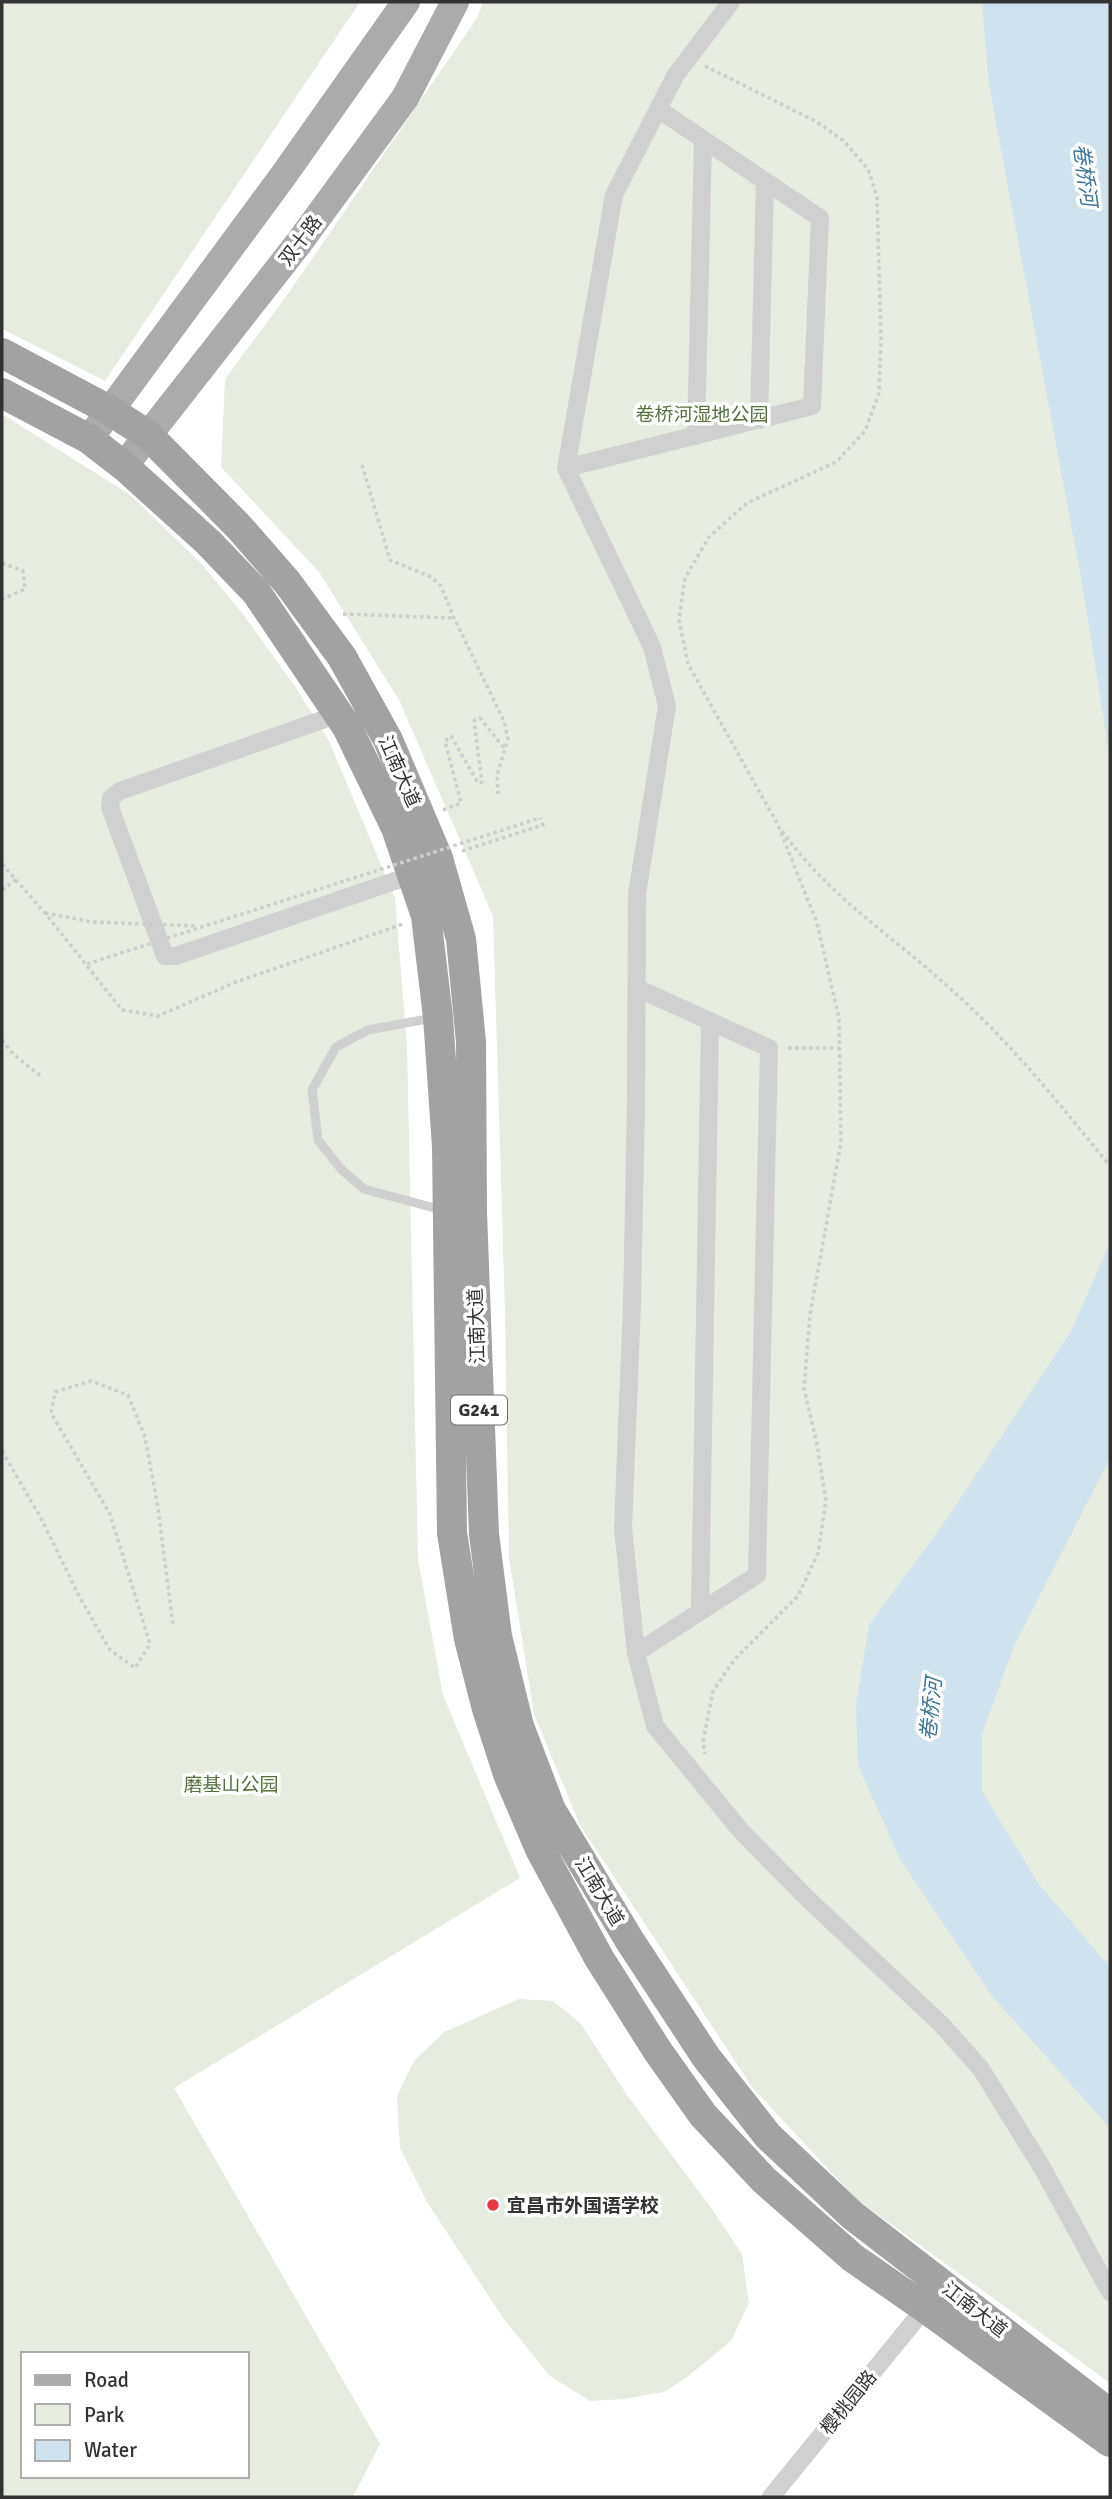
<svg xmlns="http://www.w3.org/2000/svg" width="1112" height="2499" font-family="Signika,'Noto Sans SC',sans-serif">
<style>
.green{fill:#e6ecdf;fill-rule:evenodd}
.water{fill:#cfe2ee}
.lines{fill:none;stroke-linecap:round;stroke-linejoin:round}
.path{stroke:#cdcdcd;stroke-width:3.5;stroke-dasharray:3.5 3.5;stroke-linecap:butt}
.service{stroke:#d0d0d0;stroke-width:9}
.minor{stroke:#d0d0d0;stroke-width:18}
.primary{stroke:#ababab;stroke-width:28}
.trunk{stroke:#a2a2a2;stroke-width:30}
.path-bridge{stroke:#cdcdcd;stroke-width:3.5;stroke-dasharray:3.5 3.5;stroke-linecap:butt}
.poi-dot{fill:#e63946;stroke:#fff;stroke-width:2.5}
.labels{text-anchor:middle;stroke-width:7;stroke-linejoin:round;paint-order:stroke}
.shield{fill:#fff;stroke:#707070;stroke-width:2}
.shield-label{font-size:18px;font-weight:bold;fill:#333}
.street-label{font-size:19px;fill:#333;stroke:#fff}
.park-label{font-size:19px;fill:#56703f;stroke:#fff}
.poi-label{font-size:19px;font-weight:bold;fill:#333;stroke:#fff;text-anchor:start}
.water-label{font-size:21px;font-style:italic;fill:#3f7597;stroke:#fff}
</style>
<rect width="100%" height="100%" fill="#fff"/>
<path class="green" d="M2 2H360L105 381 2 329Z
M483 2H1110V2383L855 2198 752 2087 580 1825 534 1714 509 1558 505 1312 493 916 399 700 319 572 221 467 225 379 290 291 477 18Z
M2 414 129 494 200 562 243 614 296 688 329 741 395 898 407 1046 418 1560 443 1695 520 1878 174 2088 380 2444 353 2497H2ZM23 2354H247V2476H23Z
M519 1999 553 2001 581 2024 627 2095 712 2209 742 2254 749 2303 731 2341 686 2378 664 2392 624 2399 590 2401 550 2376 503 2318 427 2202 400 2148 397 2096 414 2061 444 2032Z"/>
<path class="water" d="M982 2H1110V757L1081 578 989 85Z
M1110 1243V1458L1014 1646 982 1734V1791L1038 1883 1110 1967V2128L992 1996 900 1859 858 1765 856 1705 869 1625 947 1519 1071 1331Z"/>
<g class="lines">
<path class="path" d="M705 66 817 122 844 141 868 169 877 197 881 338 879 393 865 431 836 462 747 503 709 537 685 578 679 620 688 664 778 825 817 923 839 1018 841 1142 810 1315 804 1388 817 1444 826 1501 818 1553 798 1596 734 1660 713 1691 703 1742 705 1754
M362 465 390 560 431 577 441 586 454 618 504 721 508 739 497 775 498 794
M2 563 23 571 25 589 2 599
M343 614 454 618
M443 810 461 803 445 741 451 736 478 783 482 782 474 721 480 718 504 748
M782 831C829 896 887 932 945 984 1007 1038 1058 1102 1110 1166
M462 851 543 825 540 818
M2 864 45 913 122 1010 158 1016 236 982 403 924
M2 890 17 879
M2 1040 13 1054 42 1077
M788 1048H839
M2 1451 42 1520 79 1596 110 1650 135 1668 150 1644 110 1514 51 1413 55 1392 91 1381 128 1395 145 1437 158 1508 173 1625"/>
<path class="service" d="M433 1018 368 1030 336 1047 312 1090 318 1140 341 1169 364 1189 442 1210"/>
<path class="minor" d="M731 2 675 76 614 195 566 468 652 647 667 706 637 894 636 1101 632 1304 623 1528 636 1653 655 1726 741 1831 809 1900 941 2024 981 2069 1043 2169 1110 2292
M759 420 765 181
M696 436 703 140
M566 468 812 406 820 218 658 109
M339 714 120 791 111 798 110 807 165 956H176L412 875
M700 1611 710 1021
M636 1653 757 1575 769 1048 637 988
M771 2497 925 2308"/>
<path class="primary" d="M89 439 283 176 406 2
M124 466 298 244 405 98 455 2"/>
<path class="trunk" d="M2 353 109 410 148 435 239 527 287 582 342 657 388 740 438 858 461 939 471 1042 472 1212 484 1534 497 1636 519 1726 551 1810 630 1941 706 2057 768 2136 852 2215 1110 2414
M2 393 89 439 124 466 208 542 256 592 347 727 396 828 426 916 438 1017 447 1147 452 1533 469 1639 487 1709 508 1774 540 1849 599 1958 657 2050 703 2115 764 2180 853 2258 925 2308 1110 2442"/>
<path class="path-bridge" d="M45 913 93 922 198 926
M87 964 540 818"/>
</g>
<circle class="poi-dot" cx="493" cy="2205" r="7"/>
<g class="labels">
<rect class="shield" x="451" y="1395.5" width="56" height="29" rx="5"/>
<g class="shield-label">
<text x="479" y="1416">G241</text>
</g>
<g class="street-label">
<text transform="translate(300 240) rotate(-53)" y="7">双十路</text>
<text transform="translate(400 771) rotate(66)" y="7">江南大道</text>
<text transform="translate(476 1326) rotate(-92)" y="7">江南大道</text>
<text transform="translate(600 1891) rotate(59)" y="7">江南大道</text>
<text transform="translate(975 2309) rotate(38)" y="7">江南大道</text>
<text transform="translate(848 2402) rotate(-51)" y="7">樱桃园路</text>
</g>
<g class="park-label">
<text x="702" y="421">卷桥河湿地公园</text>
<text x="231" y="1791">磨基山公园</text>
</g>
<g class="poi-label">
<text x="507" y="2212">宜昌市外国语学校</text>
</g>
<g class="water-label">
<text transform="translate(1085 175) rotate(82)" y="7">卷桥河</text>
<text transform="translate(931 1709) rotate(-84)" y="7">卷桥河</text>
</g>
</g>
<rect width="1112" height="2499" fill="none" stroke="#333333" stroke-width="7"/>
<rect x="21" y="2352" width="228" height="126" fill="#ffffff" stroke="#adadad" stroke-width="2"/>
<rect x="35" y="2375" width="35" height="10" fill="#ababab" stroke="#adadad" stroke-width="2"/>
<text x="84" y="2387" font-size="21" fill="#333333">Road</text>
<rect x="35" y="2404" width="35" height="21" fill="#e6ecdf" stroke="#adadad" stroke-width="2"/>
<text x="84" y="2422" font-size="21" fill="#333333">Park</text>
<rect x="35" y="2440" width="35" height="21" fill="#cfe2ee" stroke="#adadad" stroke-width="2"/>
<text x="84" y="2457" font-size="21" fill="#333333">Water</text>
</svg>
